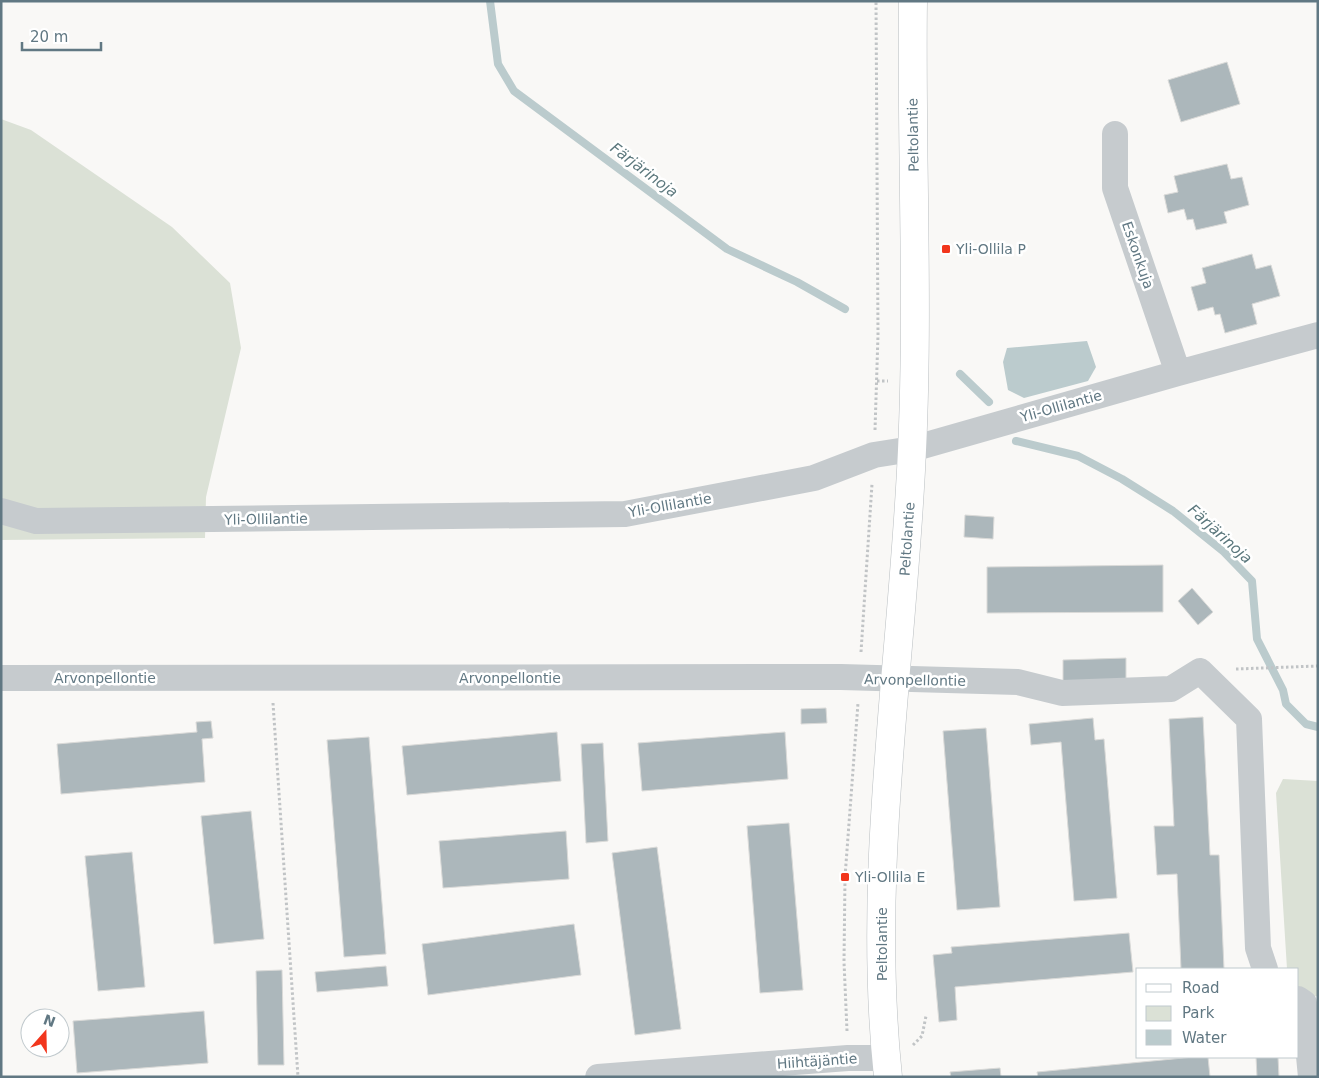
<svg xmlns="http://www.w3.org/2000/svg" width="1319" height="1078" font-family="'DejaVu Sans',sans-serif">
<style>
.green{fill:#dbe1d6}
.water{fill:#bbcbcd}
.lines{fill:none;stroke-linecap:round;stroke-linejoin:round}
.stream{stroke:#bbcbcd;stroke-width:8}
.building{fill:#acb7bb;stroke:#dadad8}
.major-casing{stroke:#b9bec1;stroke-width:29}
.path{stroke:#c1c4c6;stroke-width:3;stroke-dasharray:2.5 2.5;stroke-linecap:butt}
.minor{stroke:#c6cbce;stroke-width:26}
.major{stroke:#fff;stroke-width:28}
.poi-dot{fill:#f2361d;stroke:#fff;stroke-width:2}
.labels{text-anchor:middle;stroke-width:5;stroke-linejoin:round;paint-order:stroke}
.street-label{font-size:14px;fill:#617883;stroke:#fff}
.poi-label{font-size:14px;fill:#617883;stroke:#fff;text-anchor:start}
.water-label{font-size:15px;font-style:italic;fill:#5c787d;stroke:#fff}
</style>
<rect width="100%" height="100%" fill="#f9f8f6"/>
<path class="green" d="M1 119 31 130 172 227 230 283 241 348 206 497 205 538 1 540Z
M1283 779 1318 781V996L1298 998V969H1287L1276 793Z"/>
<path class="water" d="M1087 341 1096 367 1088 381 1024 398 1008 390 1003 362 1007 348Z"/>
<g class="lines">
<path class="stream" d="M490 1 498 64 514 91 727 249 797 282 845 309
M960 374 989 402
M1016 441 1078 456 1122 479 1173 511 1224 552 1252 581 1257 639 1283 690 1286 704 1306 724 1318 727"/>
</g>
<path class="building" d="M1227 62 1240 104 1181 122 1168 80Z
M1227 164 1231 179 1242 177 1249 205 1224 212 1227 223 1196 230 1193 219 1187 220 1184 209 1168 213 1164 195 1178 192 1174 176Z
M1252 254 1256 269 1271 265 1280 296 1252 304 1257 324 1225 333 1220 314 1215 315 1213 307 1198 311 1191 287 1206 283 1202 268Z
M965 515 994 517 993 539 964 537Z
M1163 565V612L987 613V567Z
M1192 588 1213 612 1198 625 1178 601Z
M1126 658V683L1063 685V660Z
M826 708 827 723 801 724V709Z
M1203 717 1210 855H1219L1224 969H1181L1177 874 1157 875 1154 826H1174L1169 719Z
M1093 718 1095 740 1104 739 1117 898 1074 901 1061 742 1031 745 1029 724Z
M211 721 213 738 202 739 205 782 61 794 57 744 197 732 196 722Z
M986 728 1000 907 957 910 943 731Z
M557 732 561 781 407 795 402 746Z
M785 732 788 779 642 791 638 743Z
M369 737 386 954 344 957 327 740Z
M603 743 608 841 586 843 581 744Z
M251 811 264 939 214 944 201 816Z
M789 823 803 990 760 993 747 826Z
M566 831 569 879 443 888 439 841Z
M657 847 681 1029 635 1035 612 853Z
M132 852 145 987 98 991 85 856Z
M574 924 581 975 428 995 422 944Z
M1129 933 1133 972 955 987 957 1020 939 1022 933 955 952 953 951 947Z
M386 966 388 986 317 992 315 972Z
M282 970 284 1065H258L256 971Z
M204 1011 208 1063 77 1073 73 1021Z
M1194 1057H1208L1210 1077H1038L1037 1072Z
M1256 1057H1278L1279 1077H1257Z
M1000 1068 1001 1077H951L950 1072Z"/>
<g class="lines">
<defs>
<path id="major" d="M888 1077C866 868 903 659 912 450 919 301 911 151 913 1"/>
</defs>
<use href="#major" class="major-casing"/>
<path class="path" d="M877 381H888
M875 430 878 335 876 1
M861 652 872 484
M1236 669 1318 666
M273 703 298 1077
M847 1031 844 962 845 877 858 703
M913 1045 922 1036 926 1016"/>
<path class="minor" d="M1115 134V188L1178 373
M1 511 36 521 625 514 814 478 874 455 912 449 1178 373 1318 335
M1 678 841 677 1018 682 1062 693 1171 689 1200 671 1249 719 1258 948 1265 969
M1298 999 1304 1003 1311 1077
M598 1077 848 1058H886"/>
<use href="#major" class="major"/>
</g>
<g class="poi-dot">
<rect x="941" y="244" width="10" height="10" rx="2.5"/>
<rect x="840" y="872" width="10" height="10" rx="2.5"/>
</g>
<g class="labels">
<g class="street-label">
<text transform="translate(913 135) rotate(-91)" y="5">Peltolantie</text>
<text transform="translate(1138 255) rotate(71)" y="5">Eskonkuja</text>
<text transform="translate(1061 406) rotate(-16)" y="5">Yli-Ollilantie</text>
<text transform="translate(670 505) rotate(-10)" y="5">Yli-Ollilantie</text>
<text transform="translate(266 519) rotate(-1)" y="5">Yli-Ollilantie</text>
<text transform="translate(907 539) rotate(-86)" y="5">Peltolantie</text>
<text x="105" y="683">Arvonpellontie</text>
<text x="510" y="683">Arvonpellontie</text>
<text transform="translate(915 680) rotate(1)" y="5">Arvonpellontie</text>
<text transform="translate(882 944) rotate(-90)" y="5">Peltolantie</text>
<text transform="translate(817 1061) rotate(-4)" y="5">Hiihtäjäntie</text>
</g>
<g class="poi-label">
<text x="956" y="254">Yli-Ollila P</text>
<text x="855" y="882">Yli-Ollila E</text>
</g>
<g class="water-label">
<text transform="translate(644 170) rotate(37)" y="5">Färjärinoja</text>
<text transform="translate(1220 534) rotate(42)" y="5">Färjärinoja</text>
</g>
</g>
<rect width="1319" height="1078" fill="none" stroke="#617883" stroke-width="5"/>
<rect x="1136" y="968" width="162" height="90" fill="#ffffff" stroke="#c0c9cd"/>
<rect x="1146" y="984" width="25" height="8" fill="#ffffff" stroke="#c0c9cd"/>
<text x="1182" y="993" font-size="15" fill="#617883">Road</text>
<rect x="1146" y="1006" width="25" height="15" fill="#dbe1d6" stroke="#c0c9cd"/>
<text x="1182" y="1018" font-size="15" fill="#617883">Park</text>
<rect x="1146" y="1030" width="25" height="15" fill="#bbcbcd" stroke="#c0c9cd"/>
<text x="1182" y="1043" font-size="15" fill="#617883">Water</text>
<g transform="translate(45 1033) rotate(20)"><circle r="24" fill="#ffffff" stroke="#c0c9cd"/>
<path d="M0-4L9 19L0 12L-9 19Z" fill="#f2361d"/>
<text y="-8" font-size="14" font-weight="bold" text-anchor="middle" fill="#617883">N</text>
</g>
<path d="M22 42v8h79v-8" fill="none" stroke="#617883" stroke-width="2.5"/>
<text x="30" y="42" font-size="15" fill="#617883" stroke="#ffffff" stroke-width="4" paint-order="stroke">20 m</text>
</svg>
